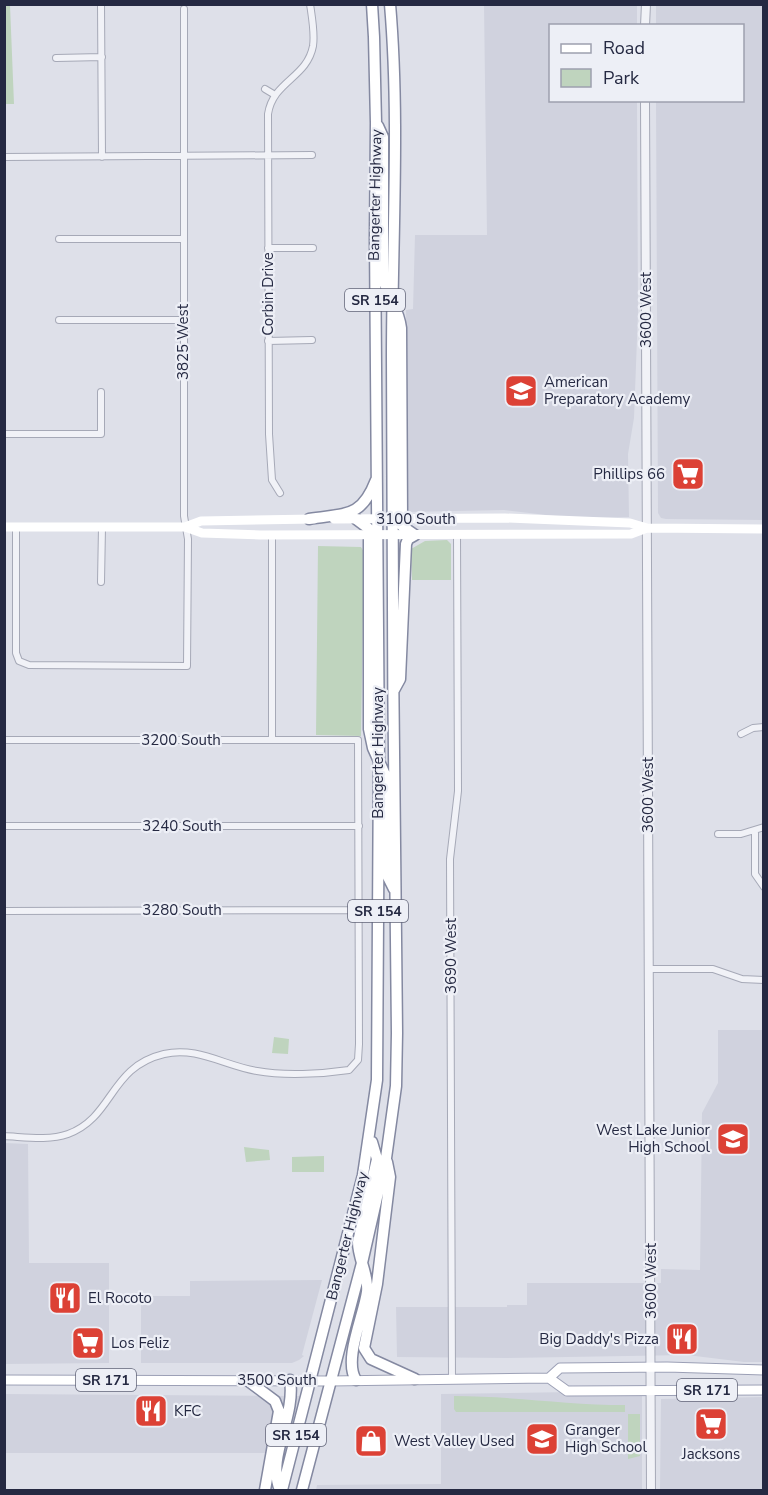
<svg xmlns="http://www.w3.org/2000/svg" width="768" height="1495" font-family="'Nunito Sans',sans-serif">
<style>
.built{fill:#d0d2de}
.green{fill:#bfd4be}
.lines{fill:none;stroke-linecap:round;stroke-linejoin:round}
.minor-casing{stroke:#a6a9b7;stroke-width:8}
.tertiary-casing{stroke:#a6a9b7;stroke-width:10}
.primary-casing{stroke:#9ca0b6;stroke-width:11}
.trunk-casing{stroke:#8489a1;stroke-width:13}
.minor{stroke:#f1f2f7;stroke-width:6}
.tertiary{stroke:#f1f2f7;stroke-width:8}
.secondary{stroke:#fff;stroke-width:9}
.primary{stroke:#fff;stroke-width:9}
.trunk{stroke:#fff;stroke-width:10}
.labels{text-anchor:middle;stroke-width:4.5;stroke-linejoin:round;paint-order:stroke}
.shield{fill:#edeff6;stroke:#616478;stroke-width:1.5}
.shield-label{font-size:14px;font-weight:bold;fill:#252942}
.street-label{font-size:15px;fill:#252942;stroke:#edeff6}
.poi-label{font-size:15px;fill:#252942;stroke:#edeff6;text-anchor:start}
</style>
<rect width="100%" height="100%" fill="#dee0e9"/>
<path class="built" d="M484 5H637V25L550 26V100L637 101 638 312 634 418 628 454 629 517 572 518 504 510 408 512 406 310 413 309 415 235H487Z
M656 5H763V520L666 519 661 518 658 513 656 101 742 100V26L656 25Z
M718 1030H763V1362H744L687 1355 507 1358 397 1357 396 1307H507V1305H527V1283H661V1269L700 1270 702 1113 718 1083Z
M4 1143 28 1144 29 1263H109V1363L5 1364Z
M322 1280 302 1355 304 1356 299 1360 292 1363H141V1296H190V1281Z
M642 1391V1490H316L317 1485 441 1484V1394Z
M5 1394 302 1396 280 1453H5Z
M763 1397V1490H660L661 1399Z"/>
<path class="green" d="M4 5H10L14 104H5Z
M447 540 451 544V580H412L411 549 425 541Z
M318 546 361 547 364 552 361 736 316 735Z
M274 1037 289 1039 288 1054 272 1053Z
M244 1147 269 1150 270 1160 246 1162Z
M324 1156V1172H292V1157Z
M454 1396C511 1396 568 1405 625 1405V1412H456L454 1409Z
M628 1414H640V1456L628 1459Z"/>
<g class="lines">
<defs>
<path id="minor" d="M101 4 102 157
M56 58 102 57
M265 89 275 95
M4 157 312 155
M59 239H183
M268 248H313
M59 320H183
M268 341 312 340
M4 434H101V392
M280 493 272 480 269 434 268 114C273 81 307 78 313 46 315 33 312 18 310 4
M16 527V653L19 661 29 665 187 666 188 539 184 516V9
M101 582 102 527
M741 734 753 728 764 727
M4 740H358L359 1044 358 1060 349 1070C322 1074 284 1076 257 1071 225 1066 197 1046 164 1054 109 1067 114 1117 68 1134 48 1141 25 1137 4 1136
M272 740V535
M4 826H359
M755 831V874L764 887
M718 834H741L764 827
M4 911 359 910
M649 969H713L742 979 764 980
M452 1379 450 859 458 791 457 535"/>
<path id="tertiary" d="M645 26 646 4
M645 100 651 1490"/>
<path id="primary" d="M549 1378 560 1368 667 1367 764 1370
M4 1380 330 1381 549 1378 567 1391 764 1390"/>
<path id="trunk" d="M378 126 383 137V277C387 296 399 309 401 328L402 519V526L415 535 408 539 406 544 400 679 394 690
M309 519C345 513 361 519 376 480
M356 519 368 528 369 535V729L373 748 387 779 388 877 394 889
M387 1162 390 1177 377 1284 364 1348 371 1359 415 1379
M247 1380 275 1401 279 1411 265 1490
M356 1380C343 1360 364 1315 367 1292 369 1275 358 1259 358 1242L377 1159 372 1142
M280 1490C266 1457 296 1417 290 1380
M282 1490 363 1175 377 1080 379 760 375 238 376 123 374 37 372 4
M302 1490 362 1263 386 1158 396 1086 397 1033C394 807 392 582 392 356 392 239 400 121 390 4"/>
</defs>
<use href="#minor" class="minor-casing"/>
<use href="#tertiary" class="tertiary-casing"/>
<use href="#primary" class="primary-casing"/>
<use href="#trunk" class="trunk-casing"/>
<use href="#minor" class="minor"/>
<use href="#tertiary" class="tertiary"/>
<path class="secondary" d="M334 519 505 518 630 523 647 528
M4 527H185L202 533 260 535 631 534 647 528 764 529
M185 527 201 521 314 519"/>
<use href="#primary" class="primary"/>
<use href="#trunk" class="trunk"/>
</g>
<defs>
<symbol id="school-square" viewBox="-11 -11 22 22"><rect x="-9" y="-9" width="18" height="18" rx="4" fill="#dc4135" stroke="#edeff6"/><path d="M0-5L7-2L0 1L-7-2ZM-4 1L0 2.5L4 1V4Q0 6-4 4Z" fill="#fff"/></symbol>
<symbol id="supermarket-square" viewBox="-11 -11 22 22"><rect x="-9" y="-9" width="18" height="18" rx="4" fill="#dc4135" stroke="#edeff6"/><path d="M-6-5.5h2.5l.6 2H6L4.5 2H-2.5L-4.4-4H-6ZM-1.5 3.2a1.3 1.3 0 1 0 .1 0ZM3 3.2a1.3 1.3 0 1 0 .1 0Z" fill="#fff"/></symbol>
<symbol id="restaurant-square" viewBox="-11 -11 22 22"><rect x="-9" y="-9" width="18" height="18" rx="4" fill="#dc4135" stroke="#edeff6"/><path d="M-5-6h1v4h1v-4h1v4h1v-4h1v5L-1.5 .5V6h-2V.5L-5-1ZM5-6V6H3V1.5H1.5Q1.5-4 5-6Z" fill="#fff"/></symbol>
<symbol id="shop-square" viewBox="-11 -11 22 22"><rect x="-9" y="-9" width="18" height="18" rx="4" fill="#dc4135" stroke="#edeff6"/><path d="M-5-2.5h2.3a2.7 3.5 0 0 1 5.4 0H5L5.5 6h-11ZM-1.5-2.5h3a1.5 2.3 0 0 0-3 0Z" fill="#fff"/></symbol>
</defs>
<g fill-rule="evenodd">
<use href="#school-square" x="502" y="372" width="38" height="38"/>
<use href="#supermarket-square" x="669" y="455" width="38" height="38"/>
<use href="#school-square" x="714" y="1120" width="38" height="38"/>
<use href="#restaurant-square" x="46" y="1279" width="38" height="38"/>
<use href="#restaurant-square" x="663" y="1320" width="38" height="38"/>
<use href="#supermarket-square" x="69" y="1324" width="38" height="38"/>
<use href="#restaurant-square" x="132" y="1392" width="38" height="38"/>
<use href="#supermarket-square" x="692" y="1405" width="38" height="38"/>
<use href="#school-square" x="523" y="1420" width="38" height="38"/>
<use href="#shop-square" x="352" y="1422" width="38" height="38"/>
</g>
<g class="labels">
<g class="shield">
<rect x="345" y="289" width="60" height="22" rx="4.5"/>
<rect x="348" y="900" width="60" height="22" rx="4.5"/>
<rect x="76" y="1369" width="60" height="22" rx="4.5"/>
<rect x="677" y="1379" width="60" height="22" rx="4.5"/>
<rect x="266" y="1424" width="60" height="22" rx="4.5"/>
</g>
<g class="shield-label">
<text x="375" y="305">SR 154</text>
<text x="378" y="916">SR 154</text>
<text x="106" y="1385">SR 171</text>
<text x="707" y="1395">SR 171</text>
<text x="296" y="1440">SR 154</text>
</g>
<g class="street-label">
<text transform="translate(375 195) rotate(-89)" y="5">Bangerter Highway</text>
<text transform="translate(268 294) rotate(-90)" y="5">Corbin Drive</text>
<text transform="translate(646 310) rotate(-90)" y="5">3600 West</text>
<text transform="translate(183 342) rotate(-90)" y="5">3825 West</text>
<text x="416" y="524">3100 South</text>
<text x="181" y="745">3200 South</text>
<text transform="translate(378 753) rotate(-90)" y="5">Bangerter Highway</text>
<text transform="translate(648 795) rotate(-90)" y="5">3600 West</text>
<text x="182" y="831">3240 South</text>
<text x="182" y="915">3280 South</text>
<text transform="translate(451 956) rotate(-90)" y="5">3690 West</text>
<text transform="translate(347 1236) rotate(-76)" y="5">Bangerter Highway</text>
<text transform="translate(651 1281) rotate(-90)" y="5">3600 West</text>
<text x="277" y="1385">3500 South</text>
</g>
<g class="poi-label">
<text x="544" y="387">American<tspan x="544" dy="17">Preparatory Academy</tspan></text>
<text x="665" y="479" text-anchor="end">Phillips 66</text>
<text x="710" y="1135" text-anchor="end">West Lake Junior<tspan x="710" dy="17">High School</tspan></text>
<text x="88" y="1303">El Rocoto</text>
<text x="659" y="1344" text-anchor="end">Big Daddy's Pizza</text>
<text x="111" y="1348">Los Feliz</text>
<text x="174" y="1416">KFC</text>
<text x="565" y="1435">Granger<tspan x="565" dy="17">High School</tspan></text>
<text x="394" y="1446">West Valley Used</text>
<text x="711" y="1459" text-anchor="middle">Jacksons</text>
</g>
</g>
<rect width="768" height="1495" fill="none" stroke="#252942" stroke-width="12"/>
<rect x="549" y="24" width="195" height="78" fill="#edeff6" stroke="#9da0ae" stroke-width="1.5"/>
<rect x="561" y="44" width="30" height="9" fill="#ffffff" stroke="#9da0ae" stroke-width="1.5"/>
<text x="603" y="54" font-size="18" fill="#252942">Road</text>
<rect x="561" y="69" width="30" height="18" fill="#bfd4be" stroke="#9da0ae" stroke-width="1.5"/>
<text x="603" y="84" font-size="18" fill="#252942">Park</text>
</svg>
